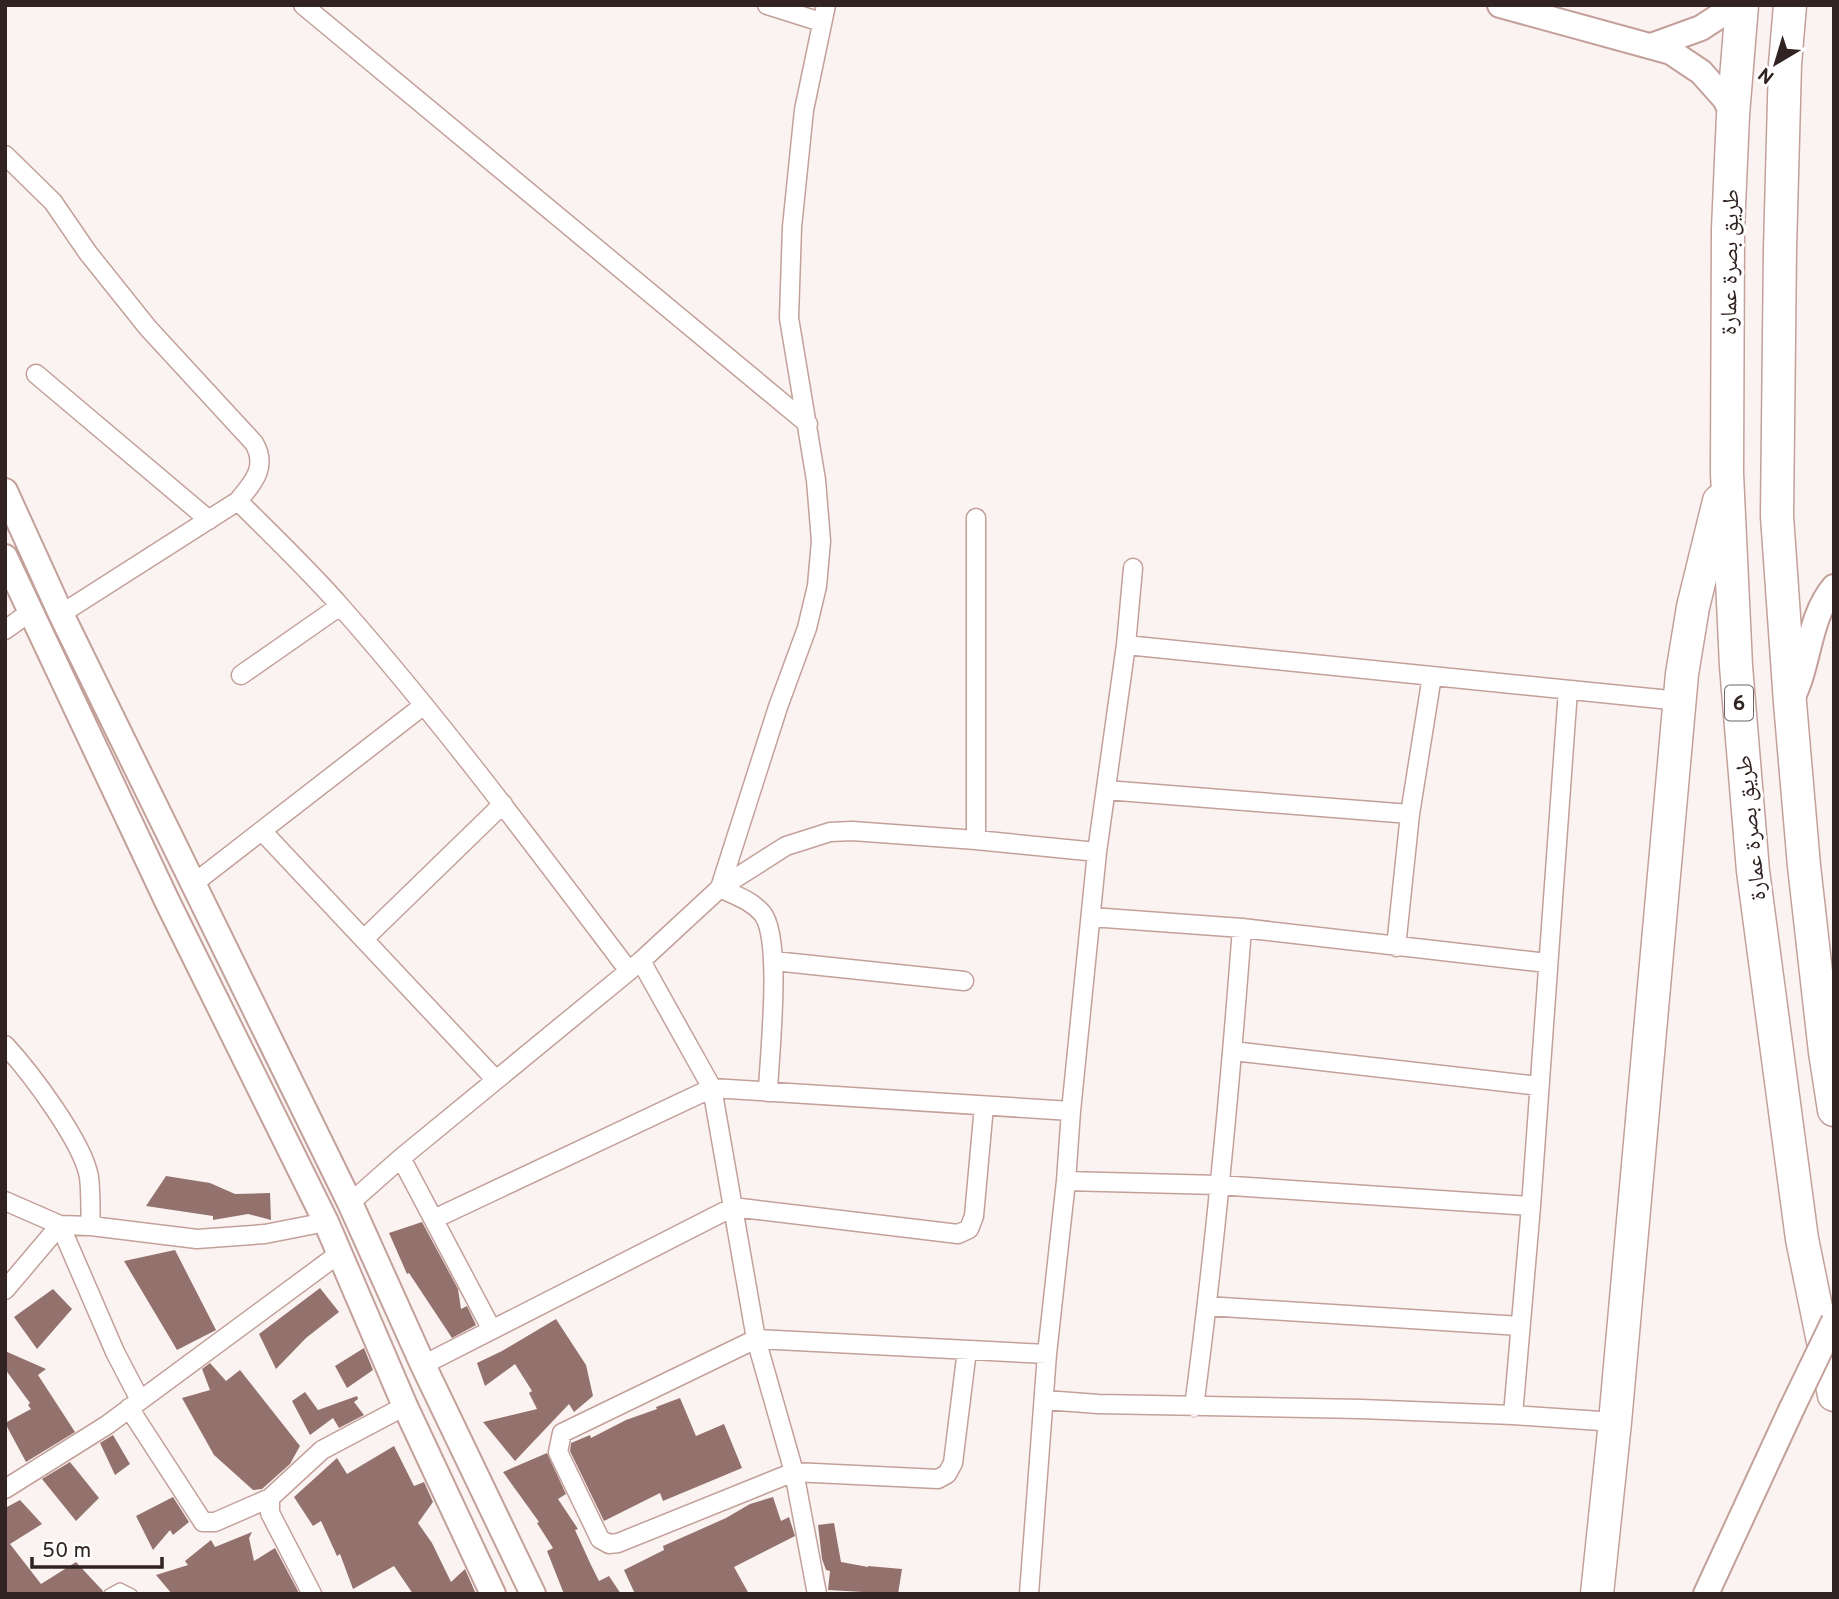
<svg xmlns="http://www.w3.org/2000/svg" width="1839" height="1599" font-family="Overpass,'Noto Naskh Arabic',sans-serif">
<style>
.building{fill:#93726d}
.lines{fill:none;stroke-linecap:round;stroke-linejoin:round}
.lane-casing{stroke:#c3a09a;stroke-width:12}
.street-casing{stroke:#c3a09a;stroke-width:21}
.secondary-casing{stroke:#c3a09a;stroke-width:28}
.highway-casing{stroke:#c3a09a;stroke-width:35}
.lane{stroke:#fff;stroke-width:9}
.street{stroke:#fff;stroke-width:18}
.secondary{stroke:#fff;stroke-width:24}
.highway{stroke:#fff;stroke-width:32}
.secondary-bridge-casing{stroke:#c3a09a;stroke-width:28;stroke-linecap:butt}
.secondary-bridge{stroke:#fff;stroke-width:24}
.labels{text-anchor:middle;stroke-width:6;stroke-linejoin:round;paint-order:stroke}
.shield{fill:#fff;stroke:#6f6564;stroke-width:2}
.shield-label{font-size:21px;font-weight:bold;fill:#312321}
.street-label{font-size:23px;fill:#312321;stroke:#fff}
</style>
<rect width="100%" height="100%" fill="#fbf3f2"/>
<path class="building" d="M166 1176 210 1183 235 1194 270 1193 271 1220 248 1214 213 1220V1216L146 1206Z
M422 1222 458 1289 461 1309 467 1306 476 1325 452 1338 409 1273 407 1274 389 1233Z
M175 1250 216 1330 177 1350 124 1261Z
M320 1288 339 1312 306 1338 276 1369 259 1334Z
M53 1289 72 1309 37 1349 14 1317Z
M556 1319 586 1365 593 1396 574 1412 569 1404 515 1461 483 1422 537 1409 529 1393 532 1391 515 1364 485 1386 477 1363 502 1351Z
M364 1348 373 1370 347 1388 335 1366Z
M5 1351 46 1369 38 1375 75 1432 26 1462 5 1423 31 1409 28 1405 30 1403 5 1369Z
M210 1363 226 1381 240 1370 300 1446 290 1464 262 1489 253 1490 214 1455 182 1398 210 1390 202 1369Z
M305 1392 318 1410 357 1396 358 1399 354 1402 364 1415 339 1428 333 1418 310 1435 292 1401Z
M680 1398 696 1436 724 1424 742 1468 663 1501 660 1493 604 1521 570 1451 571 1443 590 1435 591 1438 626 1420 657 1409 656 1407Z
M113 1435 130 1464 115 1475 100 1443Z
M394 1446 414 1486 424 1482 433 1502 418 1523 432 1543 451 1582 465 1569 476 1594H413L394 1566 353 1589 340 1554 337 1556 321 1521 313 1526 294 1497 337 1458 347 1474Z
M547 1453 566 1494 558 1499 578 1529 575 1530 591 1565 599 1581 609 1576 621 1594H564L547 1551 553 1548 537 1523 539 1522 503 1472Z
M70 1462 99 1498 76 1521 42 1479Z
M173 1497 189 1522 173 1535 170 1530 153 1550 136 1516Z
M773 1497 781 1521 789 1517 795 1536 734 1567 749 1594H635L624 1570 664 1550 663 1546 726 1518 750 1504Z
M20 1500 42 1524 10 1544 41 1584 76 1562 103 1591 102 1594H5V1508Z
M834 1523 841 1562 868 1567V1566L902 1569 898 1594 828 1590 830 1571 826 1570 822 1559 818 1525Z
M252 1532 249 1538 254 1561 275 1548 299 1593 172 1594 156 1575 188 1565 185 1561 211 1540 215 1547Z"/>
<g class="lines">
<defs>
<path id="lane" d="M109 1594 120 1588 132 1594"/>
<path id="street" d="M303 5 808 424
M767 5 821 22
M5 155 53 202 88 253 148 328 254 443C268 467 253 483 238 501L61 614
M36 374 209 520
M238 501C273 536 310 571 342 608 444 724 536 848 629 971
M976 518V840
M5 630 30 612
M1126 645 1680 701
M241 675 340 606
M1106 790 1410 814
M262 831 496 1080
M193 884 424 705
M1091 917 1242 928 1547 963
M364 939 503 804
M1396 947 1410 814 1432 676
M641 961 712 1088 756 1339 794 1472 817 1594
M774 961 964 981
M5 1045C30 1072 83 1142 89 1177 91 1193 90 1210 91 1226
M1233 1051 1539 1086
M768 1092C769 1056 783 938 762 913 751 900 734 895 720 888L778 707 807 628 817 586 821 541 816 480 789 318 792 227 804 110 826 5
M401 1158 492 1330
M1066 1181 1218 1185 1531 1206
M5 1201 60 1225 91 1226 197 1239 265 1234 326 1222
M350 1203 401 1158 641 961 720 888 786 846 830 832 852 831 976 840 1097 852
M434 1219 712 1088 1071 1111
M5 1290 60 1225 115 1352 140 1400
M1207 1306 1520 1326
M967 1350 953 1463 947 1474 938 1479 794 1472 618 1543 609 1544 600 1539 558 1452 562 1433 756 1339 1047 1354
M423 1365 733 1207 958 1234 969 1229 974 1216 984 1106
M1045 1400 1098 1404 1361 1409 1513 1415 1615 1422
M1194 1407C1215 1248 1230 1088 1242 928
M129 1408 203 1522H215L270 1498
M1513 1415 1531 1206 1568 690
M5 1489 107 1425 340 1253
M312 1594 270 1513V1498L322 1450 405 1406
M1029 1594 1047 1354 1066 1181 1071 1111 1097 852 1126 645 1133 568"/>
<path id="secondary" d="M1500 5 1671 52 1701 72 1725 99 1733 115
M1654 45 1701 28 1736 5
M5 491 61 614 350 1203 423 1365 533 1594
M5 557 168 903 326 1222 405 1406 493 1594
M1790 702C1810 667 1807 619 1834 587
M1706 1594 1792 1408"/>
<path id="highway" d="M1742 5 1733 115 1728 229 1727 473 1736 666 1753 871 1802 1239 1834 1395
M1790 5 1785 64 1780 249 1777 516 1790 703 1804 866 1825 1052 1834 1110
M1597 1594 1615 1422 1682 674 1693 607 1719 501"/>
</defs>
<use href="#lane" class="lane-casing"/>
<use href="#street" class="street-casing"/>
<use href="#secondary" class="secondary-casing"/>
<use href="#highway" class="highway-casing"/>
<use href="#lane" class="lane"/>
<use href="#street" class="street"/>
<use href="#secondary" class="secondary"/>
<use href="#highway" class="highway"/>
<defs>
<path id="secondary-bridge" d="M1792 1408 1834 1321"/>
</defs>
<use href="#secondary-bridge" class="secondary-bridge-casing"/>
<use href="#secondary-bridge" class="secondary-bridge"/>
</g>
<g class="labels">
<rect class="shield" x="1725" y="685.5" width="28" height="35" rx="5"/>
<g class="shield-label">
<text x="1739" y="710">6</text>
</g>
<g class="street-label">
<text transform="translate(1729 262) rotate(-89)" y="8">طريق بصرة عمارة</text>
<text transform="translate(1750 828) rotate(-96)" y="8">طريق بصرة عمارة</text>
</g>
</g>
<rect width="1839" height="1599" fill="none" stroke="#312321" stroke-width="14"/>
<g transform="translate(1776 63) rotate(218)" stroke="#ffffff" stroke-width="5" paint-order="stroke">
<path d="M0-5L12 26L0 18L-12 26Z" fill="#312321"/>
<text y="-10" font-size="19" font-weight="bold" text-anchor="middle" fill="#312321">N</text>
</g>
<path d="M32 1557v10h130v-10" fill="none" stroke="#312321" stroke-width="3.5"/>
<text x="42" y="1557" font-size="21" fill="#312321" stroke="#ffffff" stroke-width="5" paint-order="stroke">50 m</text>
</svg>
